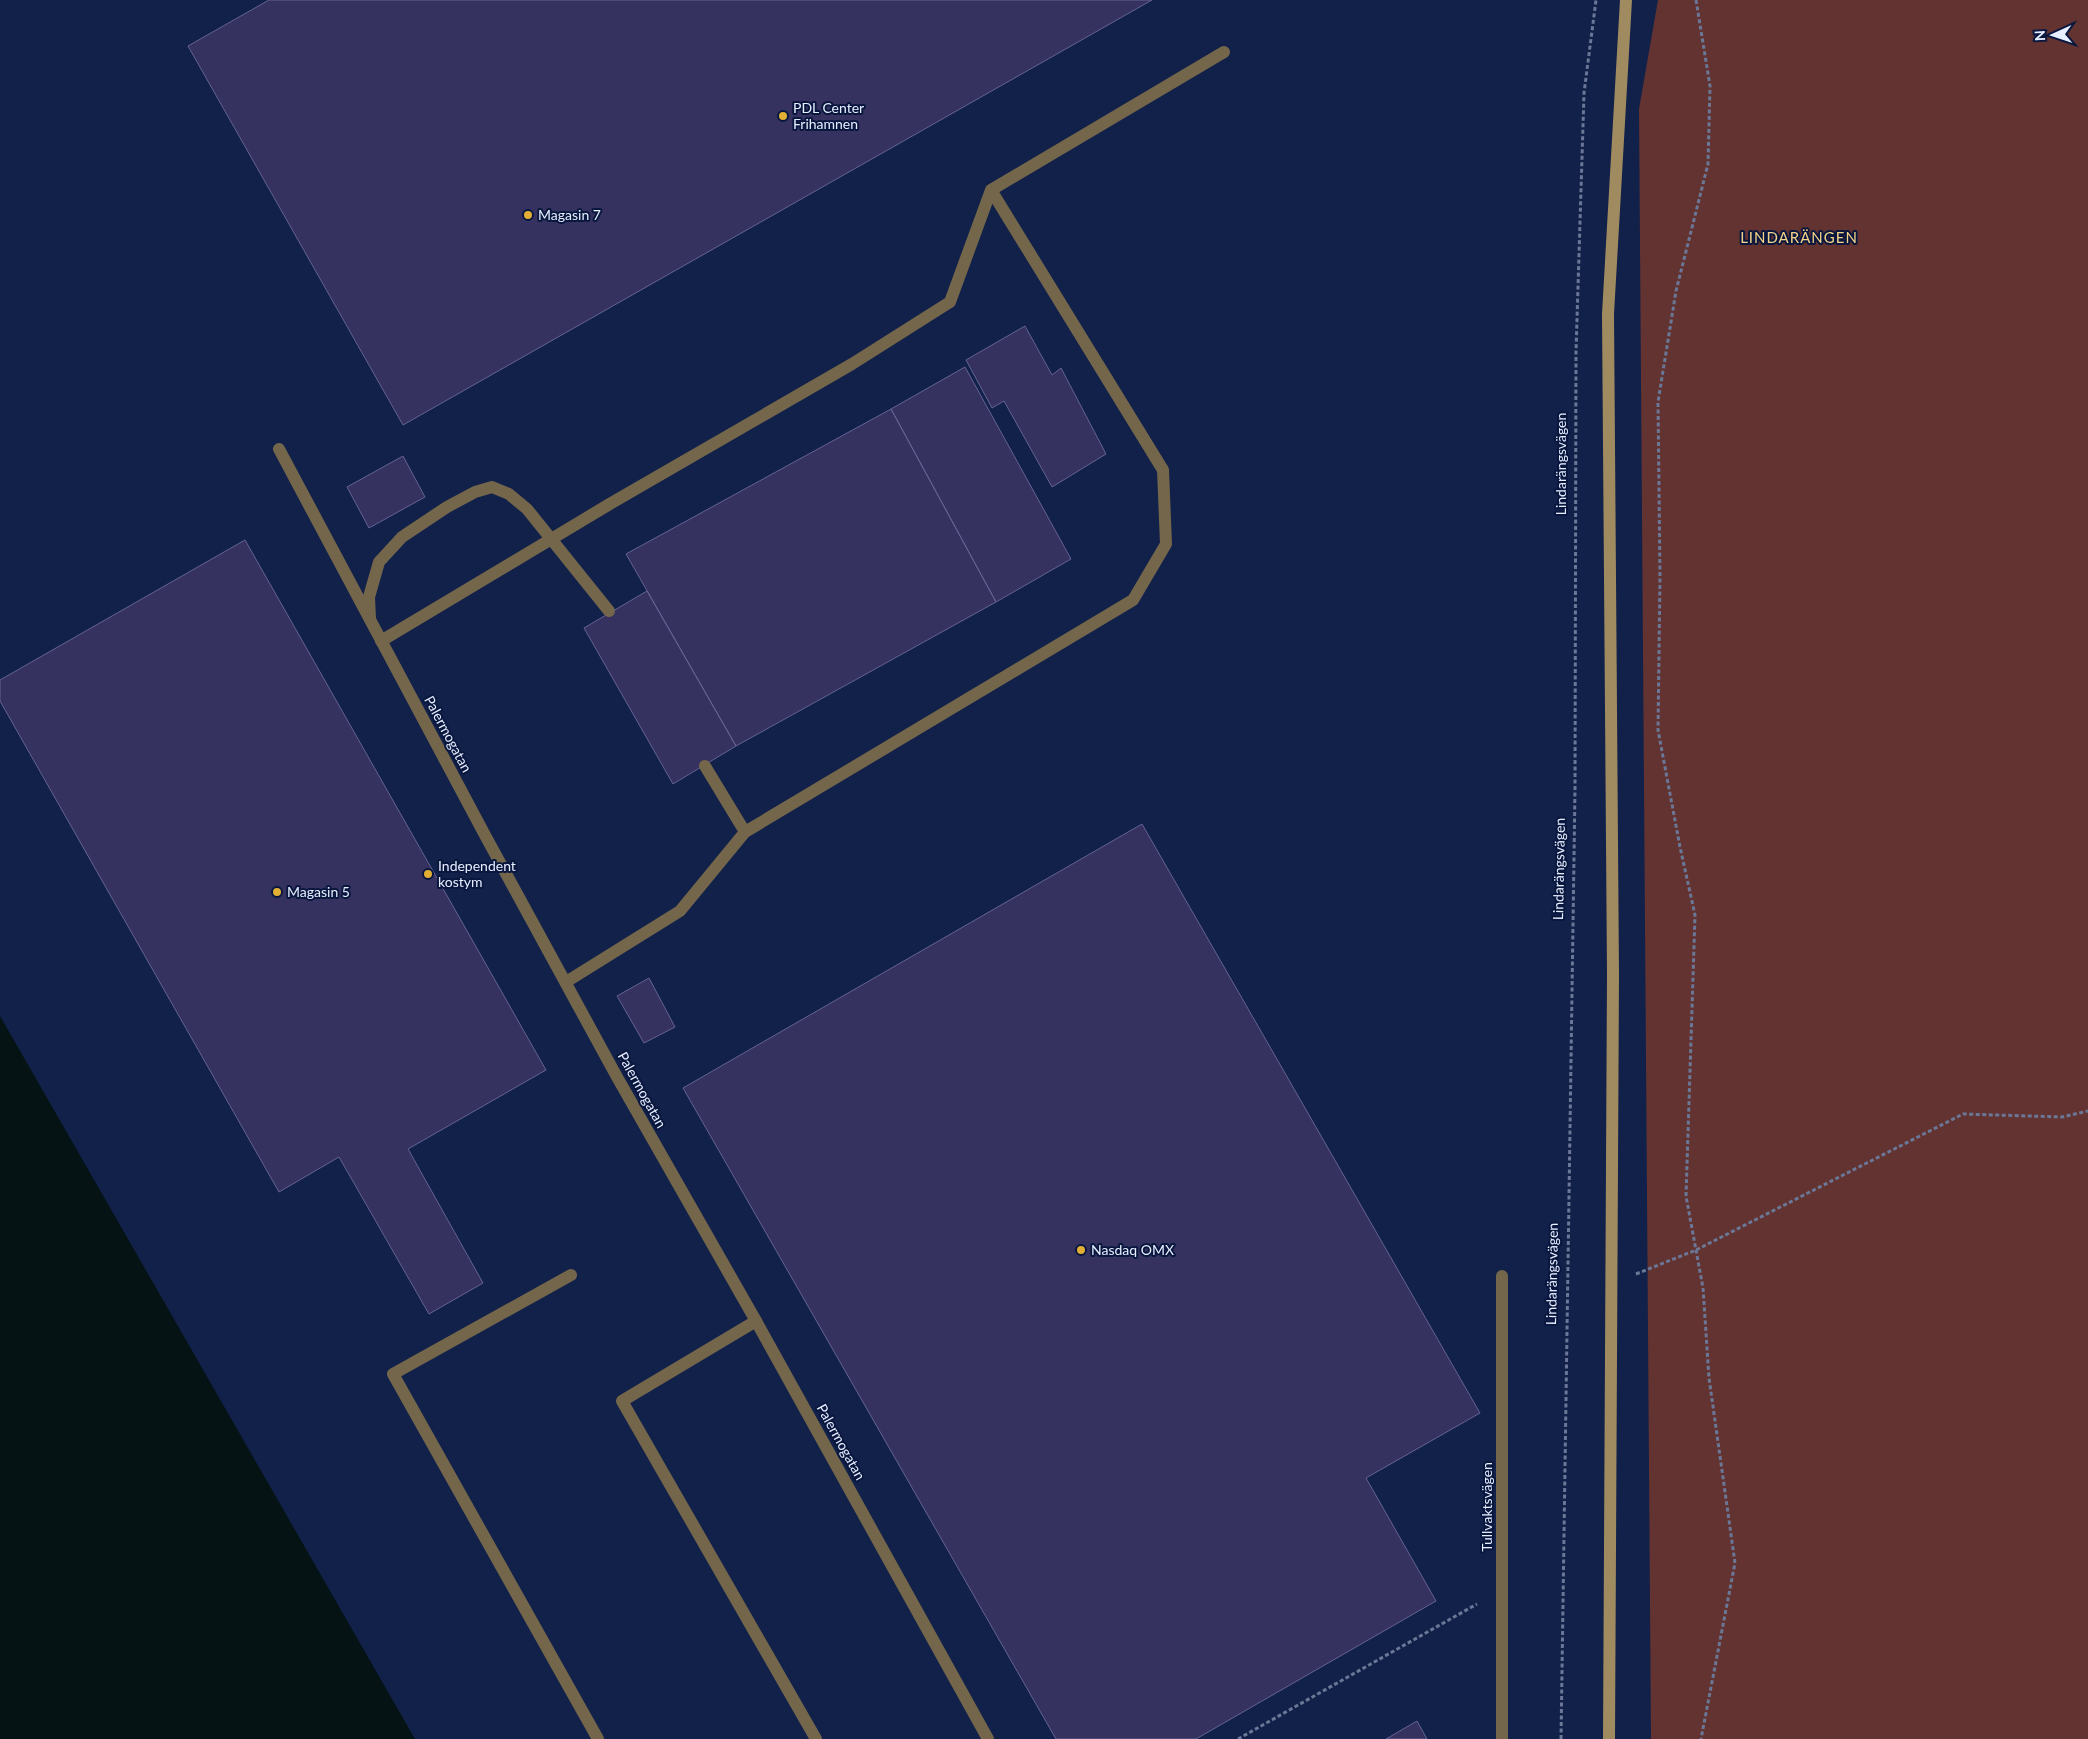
<svg xmlns="http://www.w3.org/2000/svg" width="2088" height="1739" font-family="Lato,sans-serif">
<style>
.green{fill:#623330}
.water{fill:#061315}
.building{fill:#363260;stroke:#656395}
.lines{fill:none;stroke-linecap:round;stroke-linejoin:round}
.path{stroke:#6b7796;stroke-width:3;stroke-dasharray:4 2.5;stroke-linecap:butt}
.lane{stroke:#73664b;stroke-width:12}
.street{stroke:#73664b;stroke-width:12}
.secondary{stroke:#a08b60;stroke-width:12}
.poi-dot{fill:#e1af34;stroke:#09173f;stroke-width:2}
.labels{text-anchor:middle;stroke-width:4;stroke-linejoin:round;paint-order:stroke}
.poi-label{font-size:14px;fill:#e7eeff;stroke:#09173f;text-anchor:start}
.street-label{font-size:14px;fill:#e7eeff;stroke:#09173f}
.neighbourhood-label{font-size:15px;letter-spacing:1px;fill:#f4d288;stroke:#09173f}
</style>
<rect width="100%" height="100%" fill="#12214a"/>
<path class="green" d="M1658 0H2088V1739H1651L1639 109Z"/>
<path class="water" d="M0 1016 415 1739H0Z"/>
<path class="building" d="M269 0H1152L403 425 188 46Z
M1025 326 1052 375 1061 368 1106 454 1052 487 1004 401 992 408 966 360Z
M965 367 1071 559 996 602 891 409Z
M891 409 996 602 736 746 626 554Z
M403 456 425 497 369 528 347 487Z
M245 540 546 1070 408 1149 483 1283 429 1314 339 1157 279 1192 0 701V680Z
M647 591 736 746 673 784 584 628Z
M1142 824 1480 1413 1366 1478 1436 1601 1196 1739H1056L683 1088Z
M649 978 675 1027 644 1043 617 996Z
M1417 1721 1427 1739H1386Z"/>
<g class="lines">
<path class="path" d="M1696 0 1710 86 1708 164 1676 291 1658 402 1660 576 1658 730 1680 847 1695 915 1686 1196 1703 1288 1709 1378 1735 1563 1701 1739
M1636 1274 1696 1250 1963 1114 2062 1117 2088 1111
M1238 1739 1477 1604
M1561 1739 1575 789 1576 352 1584 93 1596 0"/>
<path class="lane" d="M370 619 369 597 379 562 402 537 447 507 475 492 492 487 509 494 527 509 609 611
M381 641 608 505 852 364 950 302 991 190 1224 52
M705 766 745 832
M566 982 680 911 745 832 1133 600 1166 544 1163 470 991 190
M571 1275 393 1374 598 1739
M756 1321 622 1401 816 1739"/>
<path class="street" d="M279 449 486 837 617 1077 756 1321 988 1739
M1502 1739V1276"/>
<path class="secondary" d="M1609 1739 1613 974 1608 314 1626 0"/>
</g>
<g class="poi-dot">
<circle cx="783" cy="116" r="5"/>
<circle cx="528" cy="215" r="5"/>
<circle cx="428" cy="874" r="5"/>
<circle cx="277" cy="892" r="5"/>
<circle cx="1081" cy="1250" r="5"/>
</g>
<g class="labels">
<g class="poi-label">
<text x="793" y="113">PDL Center<tspan x="793" dy="16">Frihamnen</tspan></text>
<text x="538" y="220">Magasin 7</text>
<text x="438" y="871">Independent<tspan x="438" dy="16">kostym</tspan></text>
<text x="287" y="897">Magasin 5</text>
<text x="1091" y="1255">Nasdaq OMX</text>
</g>
<g class="street-label">
<text transform="translate(1561 464) rotate(-90)" y="5">Lindarängsvägen</text>
<text transform="translate(448 734) rotate(62)" y="5">Palermogatan</text>
<text transform="translate(1559 869) rotate(-89)" y="5">Lindarängsvägen</text>
<text transform="translate(642 1090) rotate(61)" y="5">Palermogatan</text>
<text transform="translate(1552 1274) rotate(-89)" y="5">Lindarängsvägen</text>
<text transform="translate(841 1442) rotate(61)" y="5">Palermogatan</text>
<text transform="translate(1487 1507) rotate(-90)" y="5">Tullvaktsvägen</text>
</g>
<g class="neighbourhood-label">
<text x="1799" y="243">LINDARÄNGEN</text>
</g>
</g>
<g transform="translate(2053 35) rotate(267)" stroke="#09173f" stroke-width="4" paint-order="stroke">
<path d="M0-4L9 19L0 12L-9 19Z" fill="#e7eeff"/>
<text y="-8" font-size="14" font-weight="bold" text-anchor="middle" fill="#e7eeff">N</text>
</g>
</svg>
